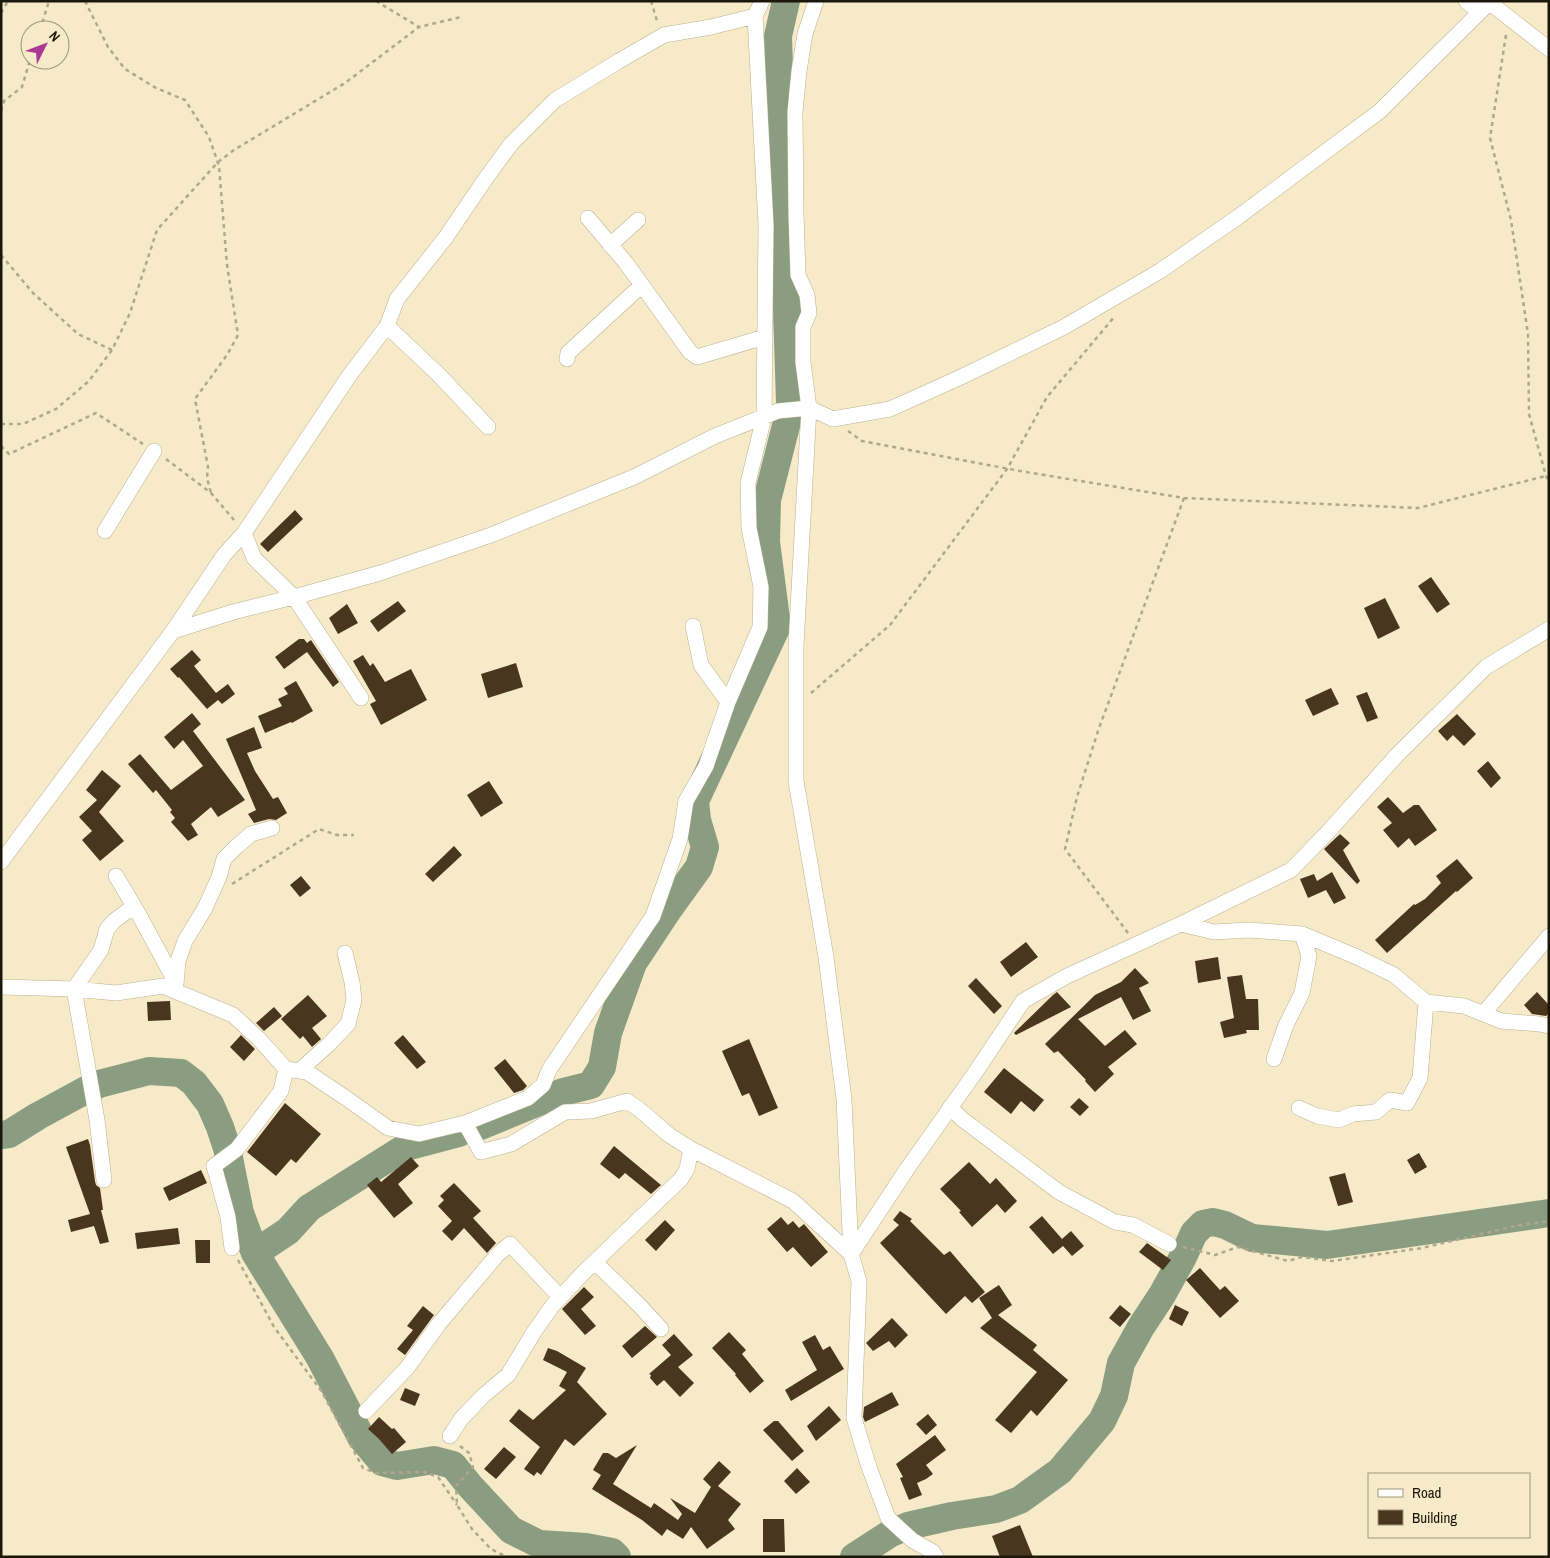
<svg xmlns="http://www.w3.org/2000/svg" width="1550" height="1558" font-family="'Archivo Narrow',sans-serif">
<style>
.lines{fill:none;stroke-linecap:round;stroke-linejoin:round}
.river{stroke:#8a9d81;stroke-width:28}
.building{fill:#4a361f}
.minor-casing{stroke:#bcb08f;stroke-width:16}
.path{stroke:#b1a78c;stroke-width:2.5;stroke-dasharray:4 4;stroke-linecap:butt}
.minor{stroke:#fff;stroke-width:15}
</style>
<rect width="100%" height="100%" fill="#f6eac8"/>
<g class="lines">
<path class="river" d="M786 1 778 36 790 402
M473 1129 563 1092 591 1085 602 1067 608 1033 633 963 668 910 699 867 705 847 697 820 695 801 777 626 766 542 767 500 789 414
M1 1135 9 1134 38 1116 84 1091 99 1084 149 1071 181 1073 194 1083 210 1104 220 1127 227 1148 240 1213 255 1253 320 1358 361 1437 382 1462 397 1466 434 1460 453 1465 470 1486 511 1530 539 1544 586 1547 612 1552 617 1557
M255 1253 288 1231 309 1208 406 1147 459 1133
M854 1557 891 1533 908 1526 952 1516 996 1509 1020 1500 1060 1471 1102 1421 1114 1396 1121 1363 1141 1327 1162 1295 1183 1257 1194 1233 1203 1224 1213 1222 1225 1225 1252 1238 1327 1245 1549 1213"/>
</g>
<path class="building" d="M295 510 303 519 268 552 260 544Z
M1431 577 1450 604 1437 613 1418 586Z
M1385 598 1400 628 1378 639 1364 608Z
M398 601 406 611 378 632 370 621Z
M347 604 358 623 338 634 329 618Z
M299 639H304L307 643 311 640 339 682 333 687 307 652 284 669 275 657Z
M192 650 201 660 194 666 216 693 228 684 235 694 222 704 218 700 207 709 179 677 178 678 170 669Z
M363 655 370 666 373 663 385 682 411 669 427 700 381 725 370 704 376 701 353 661Z
M516 663 523 687 488 698 481 674Z
M296 681 313 711 292 723 291 722 265 733 258 716 282 706 278 699 288 694 284 688Z
M1331 688 1339 704 1313 716 1305 700Z
M1367 692 1378 718 1367 722 1356 696Z
M192 713 201 724 193 731 245 800 218 817 211 807 191 824 198 835 188 841 171 822 175 818 170 812 172 810 156 790 153 793 128 764 140 754 171 790 203 766 183 740 174 749 164 737Z
M1457 714 1476 734 1464 746 1453 735 1447 741 1438 731Z
M254 727 262 748 247 753 255 771 273 799 278 797 287 813 276 820 269 819 254 823 248 814 256 810 226 739Z
M1488 761 1501 778 1491 788 1477 771Z
M102 770 121 786 99 812 124 841 100 861 82 840 92 831 79 817 97 800 86 790Z
M489 781 503 803 481 817 467 795Z
M1388 797 1403 813 1414 805H1419L1437 830 1415 846 1409 838 1398 848 1383 830 1392 823 1377 807Z
M1340 834 1350 843 1343 850 1360 881 1357 884 1324 849Z
M454 846 462 855 433 882 425 874Z
M1457 859 1473 878 1457 892 1456 891 1387 953 1375 940 1414 904 1415 905 1425 899 1441 883 1436 876Z
M1332 872 1346 898 1334 904 1326 890 1308 898 1300 879 1314 874 1317 881Z
M301 876 311 888 300 897 290 885Z
M1026 942 1038 957 1011 977 1000 962Z
M1218 957 1221 979 1198 983 1195 961Z
M1135 968 1149 983 1139 988 1151 1011 1133 1020 1121 997 1078 1019 1105 1046 1125 1030 1137 1044 1108 1067 1114 1074 1095 1092 1085 1081 1086 1080 1058 1051 1054 1053 1045 1044 1095 995 1121 982Z
M1242 975 1246 999H1258L1259 1030H1246L1247 1033 1224 1038 1220 1022 1234 1018 1227 977Z
M976 978 1002 1006 994 1014 968 986Z
M1057 992 1071 1007 1016 1035 1014 1033 1053 995Z
M1537 992 1549 1005V1013L1546 1016 1532 1014 1524 1005Z
M308 995 327 1016 312 1028 321 1039 312 1047 303 1036 300 1039 281 1019Z
M170 1001 171 1020 148 1021 147 1002Z
M274 1007 282 1016 264 1031 256 1023Z
M241 1035 255 1049 244 1061 230 1047Z
M403 1035 426 1062 417 1069 394 1043Z
M749 1039 778 1108 759 1116 749 1093 742 1096 722 1051Z
M505 1059 527 1086 523 1090 514 1093 494 1068Z
M1004 1068 1044 1100 1034 1112 1021 1101 1011 1114 984 1092Z
M1079 1098 1089 1107 1080 1116 1070 1107Z
M285 1103 321 1134 296 1163 291 1159 276 1176 247 1152Z
M88 1139 90 1145 95 1181 96 1185 100 1188 103 1210H101L109 1242 100 1244 94 1226 71 1232 68 1220 90 1214 66 1147Z
M614 1146 661 1185 651 1194 625 1173 619 1179 600 1164Z
M1419 1153 1427 1167 1415 1174 1407 1160Z
M411 1157 419 1166 398 1184 413 1203 394 1218 367 1185 377 1177 381 1182Z
M969 1162 990 1184 996 1178 1017 1201 1005 1213 997 1204 972 1227 959 1212 961 1211 940 1189Z
M201 1170 207 1183 169 1201 163 1188Z
M1345 1173 1353 1202 1338 1206 1329 1177Z
M454 1183 481 1211 473 1218 496 1243 487 1253 464 1228 452 1241 442 1231 452 1221 438 1206 444 1200 440 1196Z
M900 1211 912 1219 910 1221 944 1255 950 1251 985 1292 972 1303 965 1296 946 1314 880 1243 899 1225 893 1220Z
M1042 1216 1062 1239 1071 1231 1084 1246 1072 1256 1063 1246 1053 1254 1029 1227Z
M781 1217 788 1225 793 1221 799 1228 804 1224 828 1252 811 1267 793 1247 787 1252 767 1229Z
M665 1220 675 1230 656 1251 645 1240Z
M178 1228 180 1244 137 1249 135 1233Z
M195 1240H210V1263H196Z
M1147 1243 1171 1260 1163 1270 1139 1252Z
M1200 1268 1220 1290 1225 1286 1239 1301 1220 1318 1186 1280Z
M999 1285 1012 1305 998 1315 1037 1345 1033 1350 1068 1380 1037 1416 1031 1410 1011 1433 995 1420 1037 1372 980 1328 992 1318 979 1298Z
M584 1287 594 1297 581 1309 596 1326 585 1335 562 1309Z
M1120 1305 1131 1314 1120 1327 1109 1318Z
M1175 1305 1189 1312 1182 1326 1169 1319Z
M423 1306 434 1315 405 1355 397 1349 413 1330 407 1326Z
M892 1318 908 1335 895 1348 889 1341 873 1351 866 1343Z
M645 1326 657 1337 632 1358 622 1346Z
M729 1332 746 1350 742 1354 764 1381 750 1393 735 1375 736 1374 712 1348Z
M674 1334 693 1355 678 1367 694 1383 680 1397 664 1380 657 1386 650 1378 651 1375 649 1374 671 1355 662 1345Z
M815 1335 823 1350 830 1346 844 1369 791 1401 785 1390 817 1370 802 1342Z
M548 1348 557 1351 586 1368 577 1382 607 1414 574 1446 565 1439 541 1475 537 1472 534 1476 524 1469 540 1447 509 1421 519 1409 533 1420 566 1390 559 1386 567 1372 543 1360Z
M405 1388 420 1394 415 1406 400 1400Z
M892 1392 899 1405 865 1422 863 1417 864 1407Z
M829 1406 841 1420 816 1441 807 1426Z
M928 1414 937 1425 926 1435 916 1424Z
M379 1417 392 1429 394 1428 406 1442 392 1454 378 1438 368 1429Z
M774 1421H778L804 1451 792 1461 763 1430Z
M935 1435 946 1450 926 1465 933 1474 926 1479 917 1483 922 1495 909 1500 900 1478 903 1477 896 1464Z
M637 1445 613 1484 651 1508 654 1503 678 1520 682 1514 670 1498 695 1513 711 1487 703 1479 719 1461 731 1472 718 1486 741 1504 728 1520 735 1529 707 1549 691 1527 683 1539 667 1529 662 1536 642 1520 592 1489 601 1475 593 1470 603 1453H608L616 1458Z
M504 1447 516 1457 496 1479 484 1469Z
M797 1468 810 1482 796 1494 784 1481Z
M763 1519H784L785 1552H763Z
M1020 1525 1033 1557H1000L992 1536Z"/>
<g class="lines">
<defs>
<path id="minor" d="M816 1 805 34 799 71 795 112 796 213 798 275 807 295 809 313 803 327V362L809 408 796 645V781L826 957 844 1099 851 1254 859 1281 854 1418 869 1467 888 1518 912 1540 933 1552 936 1557
M1466 1 1479 12
M1490 3 1549 49
M588 218 626 263 690 352 697 357 765 337
M610 245 638 220
M387 326 438 374 488 427
M567 359 568 353 642 285
M105 531 154 451
M244 533 254 558 294 597 361 698
M693 626 701 665 728 702
M173 631 224 555 244 533 349 376 387 326 397 299 446 237 484 181 511 144 555 100 619 61 664 35 711 27 755 16
M1 862 173 631 233 612 294 597 380 573 491 535 634 477 715 436 778 411 809 408 833 419 890 409 961 377 1064 327 1160 271 1238 217 1380 111 1491 1
M116 876 138 913 176 983
M1181 924 1214 932 1249 930 1302 934 1357 957 1394 975 1426 1002 1464 1006 1501 1021 1539 1024 1549 1026
M176 984 178 961 185 941 205 908 219 877 224 859 236 847 251 834 272 828
M1 987 74 989 116 993 163 986 233 1015 259 1039 286 1069 307 1072 346 1098 388 1128 419 1134 465 1123 528 1098 543 1085 549 1070 653 916 680 839 686 801 706 766 728 702 760 627 761 587 749 528 748 483 764 417 766 225 755 16 762 1
M1483 1014 1549 936
M1274 1059 1286 1025 1302 993 1309 956 1302 934
M299 1071 328 1045 348 1024 354 1000 352 982 345 953
M950 1107 962 1119 1059 1192 1115 1222 1133 1225 1169 1244
M1299 1108 1317 1116 1339 1120 1353 1114 1376 1112 1390 1100 1407 1103 1420 1078 1426 1002
M465 1123 481 1152 511 1144 565 1112 591 1111 627 1101 640 1110 669 1135 691 1149 793 1201 851 1254
M104 1180 97 1120 74 989 101 950 107 929 114 921 134 906
M232 1248 228 1217 214 1166 237 1149 281 1091 286 1069
M851 1254 907 1169 977 1070 1023 1001 1067 976 1181 924 1291 870 1328 832 1397 755 1486 667 1549 629
M595 1262 640 1306 661 1329
M366 1411 407 1368 438 1325 498 1254 510 1244 560 1297
M450 1436 461 1419 483 1396 508 1375 534 1332 553 1305 583 1273 681 1179 687 1169 691 1149"/>
</defs>
<use href="#minor" class="minor-casing"/>
<path class="path" d="M85 1 108 47 125 69 156 88 185 100 209 137 219 166 227 265 238 335 227 355 195 399 208 467 207 478 211 493
M376 1 419 27
M651 1 657 21
M1 13 8 1
M40 30 49 1
M1506 35 1490 138 1511 220 1528 334 1529 414 1546 476 1549 481
M1 111 4 101 22 87 30 60
M1 255 33 293 78 334 112 350
M1 424H23L56 409 89 381 112 350 130 313 157 230 218 162 234 150 345 83 419 27 461 17
M848 431 862 441 1020 471 1184 498 1418 508 1546 476
M1 446 9 454 96 413 143 444
M166 459 211 493 234 520
M811 693 890 625 1007 469 1047 397 1115 316
M232 884 319 829 337 835H354
M1128 933 1065 849 1077 797 1098 731 1184 498
M1183 1247 1215 1255 1238 1247 1288 1261 1302 1257 1332 1261 1422 1248 1515 1226 1549 1221
M238 1260 274 1327 322 1392 363 1468 376 1473 424 1472 438 1477 457 1505
M460 1446 469 1453 473 1467 456 1486 457 1505 472 1529 491 1549 507 1557"/>
<use href="#minor" class="minor"/>
</g>
<rect width="1550" height="1558" fill="none" stroke="#1b170a" stroke-width="5"/>
<rect x="1368" y="1473" width="162" height="65" fill="#f6eac8" stroke="#9e967c"/>
<rect x="1378" y="1489" width="25" height="8" fill="#ffffff" stroke="#9e967c"/>
<text x="1412" y="1498" font-size="15" fill="#1b170a">Road</text>
<rect x="1378" y="1510" width="25" height="15" fill="#4a361f" stroke="#9e967c"/>
<text x="1412" y="1523" font-size="15" fill="#1b170a">Building</text>
<g transform="translate(45 45) rotate(48)"><circle r="24" fill="#f6eac8" stroke="#9e967c"/>
<path d="M0-4L9 19L0 12L-9 19Z" fill="#ab3892"/>
<text y="-8" font-size="14" font-weight="bold" text-anchor="middle" fill="#1b170a">N</text>
</g>
</svg>
